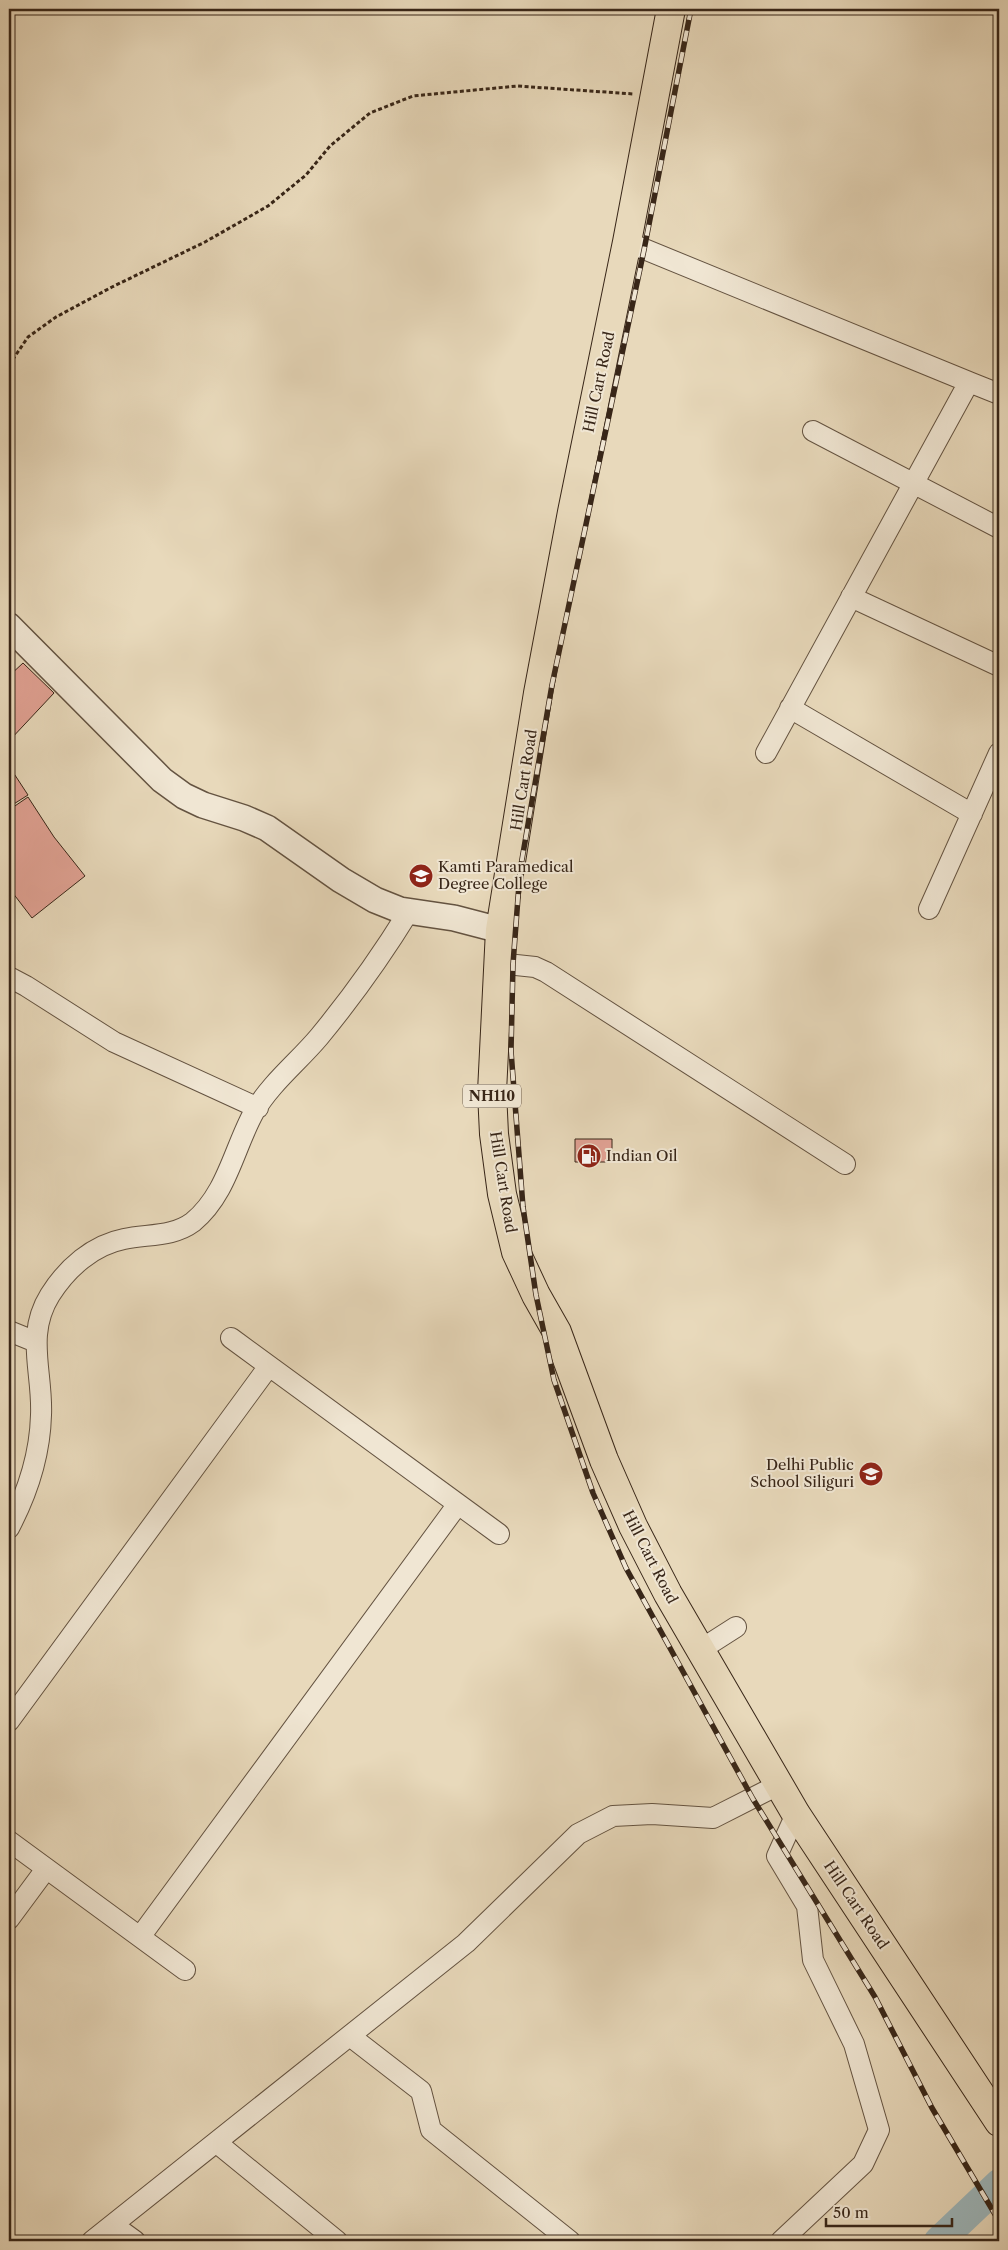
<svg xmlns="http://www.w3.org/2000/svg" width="1008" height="2250" font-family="'Libre Caslon Text',serif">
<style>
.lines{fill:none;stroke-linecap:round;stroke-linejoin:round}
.river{stroke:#9db7bc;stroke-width:30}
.building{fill:#e1a294;stroke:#382618}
.minor-casing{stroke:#645341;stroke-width:22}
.tertiary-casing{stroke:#645341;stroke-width:28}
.trunk-casing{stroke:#382618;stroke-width:30}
.path{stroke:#382618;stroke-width:3;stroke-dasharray:4 2.5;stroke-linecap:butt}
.minor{stroke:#f0e6d3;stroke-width:20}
.tertiary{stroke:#f0e6d3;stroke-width:25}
.trunk{stroke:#e8d9bb;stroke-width:28}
.rail-casing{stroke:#382618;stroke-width:5.5}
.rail{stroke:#f0e6d3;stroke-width:4;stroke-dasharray:11;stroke-linecap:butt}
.labels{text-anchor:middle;stroke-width:4;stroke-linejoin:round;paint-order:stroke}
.shield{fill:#f0e6d3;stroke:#6f6050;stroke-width:1}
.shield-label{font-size:14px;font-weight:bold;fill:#382618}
.street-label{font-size:15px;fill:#382618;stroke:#f0e6d3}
.poi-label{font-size:15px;fill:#382618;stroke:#f0e6d3;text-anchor:start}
</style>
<rect width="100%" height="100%" fill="#e8d9bb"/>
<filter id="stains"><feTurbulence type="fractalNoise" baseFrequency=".004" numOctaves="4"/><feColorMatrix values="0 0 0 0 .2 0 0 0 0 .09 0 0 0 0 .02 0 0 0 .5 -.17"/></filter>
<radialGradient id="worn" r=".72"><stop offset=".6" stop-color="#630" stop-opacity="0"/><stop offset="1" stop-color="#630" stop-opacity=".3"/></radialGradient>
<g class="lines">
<path class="river" d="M939 2241 999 2184"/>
</g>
<path class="building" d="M23 663 54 693 9 741V676Z
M9 766 28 795 9 807Z
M28 797 54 837 85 876 32 918 9 888V810Z
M575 1139H612V1162H575Z"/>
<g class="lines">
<defs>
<path id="minor" d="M627 242 969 382 766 753
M969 382 999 394
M813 431 999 528
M851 597 999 666
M790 708 972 814
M929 909 999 753
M498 963 535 967 546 972 845 1164
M9 977 26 986 114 1042 258 1108
M9 1331 36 1342
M231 1338 499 1534
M9 1528C28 1492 40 1455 41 1415 43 1372 25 1335 50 1295 67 1268 93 1245 124 1239 148 1234 173 1237 193 1222 227 1194 234 1148 254 1112 271 1083 298 1062 319 1037 352 997 382 955 409 911
M700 1650 736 1627
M9 1721 269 1366
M9 1841 185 1970
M9 1919 46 1869
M140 1937 458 1504
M350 2036 421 2091 431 2130 570 2241
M217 2143 337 2241
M113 2225 135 2241
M92 2241 466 1943 578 1834 613 1816 652 1814 713 1818 778 1785
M781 2241 863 2164 879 2130 854 2044 813 1960 807 1906 777 1856 796 1814"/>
<path id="tertiary" d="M9 626 162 780 184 796 203 805 244 818 267 828 341 880 375 900 400 910 454 918 500 930"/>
<path id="trunk" d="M671 9 627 242 572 512 538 693 500 930 492 1092 494 1134 502 1194 516 1252 536 1295 557 1332 604 1460 633 1526 668 1594 796 1814 999 2122"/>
</defs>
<use href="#minor" class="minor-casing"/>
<use href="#tertiary" class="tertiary-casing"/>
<use href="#trunk" class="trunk-casing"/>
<path class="path" d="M9 365 28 337 56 317 112 287 205 242 268 206 306 175 330 146 370 113 413 96 517 86 634 94"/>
<use href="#minor" class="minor"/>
<use href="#tertiary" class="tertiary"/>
<use href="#trunk" class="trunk"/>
<defs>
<path id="rail" d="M691 9 644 250 552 685 520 871 513 964 511 1051 523 1207 536 1295 554 1380 593 1493 626 1568 753 1799 875 1997 932 2108 999 2221"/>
</defs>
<use href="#rail" class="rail-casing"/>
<use href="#rail" class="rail"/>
</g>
<defs>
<symbol id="university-disc" viewBox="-11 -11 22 22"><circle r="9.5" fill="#8f2418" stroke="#f0e6d3"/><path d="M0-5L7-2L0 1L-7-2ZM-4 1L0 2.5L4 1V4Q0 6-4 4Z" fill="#fff"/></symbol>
<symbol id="fuel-disc" viewBox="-11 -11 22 22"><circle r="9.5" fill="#8f2418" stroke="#f0e6d3"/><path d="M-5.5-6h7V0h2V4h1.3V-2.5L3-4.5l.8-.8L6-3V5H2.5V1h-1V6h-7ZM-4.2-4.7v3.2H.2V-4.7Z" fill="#fff"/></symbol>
<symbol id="school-disc" viewBox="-11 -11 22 22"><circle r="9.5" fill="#8f2418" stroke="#f0e6d3"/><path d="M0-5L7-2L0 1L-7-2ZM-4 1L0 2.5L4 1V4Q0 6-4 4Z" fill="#fff"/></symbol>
</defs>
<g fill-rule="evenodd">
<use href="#university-disc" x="407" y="862" width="28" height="28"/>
<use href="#fuel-disc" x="575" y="1142" width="28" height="28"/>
<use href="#school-disc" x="857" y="1460" width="28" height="28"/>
</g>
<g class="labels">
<rect class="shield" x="463" y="1084.5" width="58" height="23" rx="4"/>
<g class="shield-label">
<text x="492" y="1101">NH110</text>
</g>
<g class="street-label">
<text transform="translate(599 382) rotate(-78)" y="5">Hill Cart Road</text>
<text transform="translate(524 780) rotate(-81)" y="5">Hill Cart Road</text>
<text transform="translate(503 1182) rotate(81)" y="5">Hill Cart Road</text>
<text transform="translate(650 1557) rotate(63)" y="5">Hill Cart Road</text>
<text transform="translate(856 1905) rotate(56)" y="5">Hill Cart Road</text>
</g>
<g class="poi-label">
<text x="438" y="872">Kamti Paramedical<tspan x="438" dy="17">Degree College</tspan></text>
<text x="606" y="1161">Indian Oil</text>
<text x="854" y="1470" text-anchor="end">Delhi Public<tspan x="854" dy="17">School Siliguri</tspan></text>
</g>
</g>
<rect width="1008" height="2250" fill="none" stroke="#e8d9bb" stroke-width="30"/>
<rect x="10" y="10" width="988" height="2230" fill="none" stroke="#382618" stroke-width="2.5"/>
<rect x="15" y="15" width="978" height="2220" fill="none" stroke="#382618"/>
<path d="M826 2218v8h126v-8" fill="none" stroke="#382618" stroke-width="2.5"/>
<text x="833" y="2218" font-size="15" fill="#382618" stroke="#f0e6d3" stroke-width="4" paint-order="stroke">50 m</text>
<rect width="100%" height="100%" filter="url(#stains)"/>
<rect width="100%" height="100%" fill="url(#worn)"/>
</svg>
